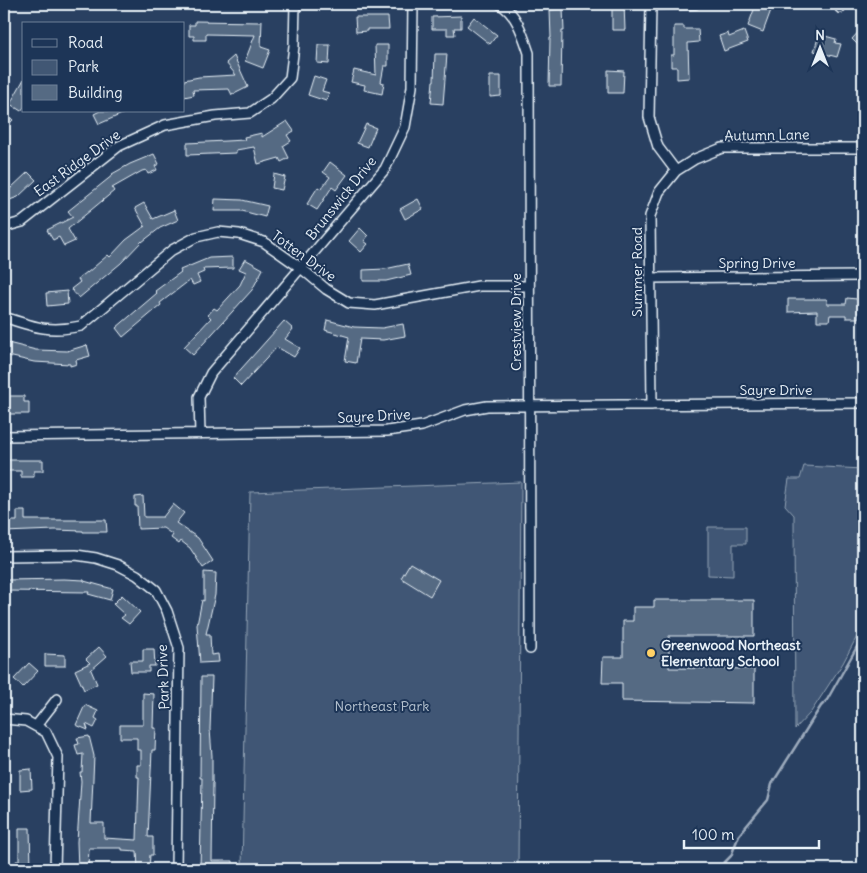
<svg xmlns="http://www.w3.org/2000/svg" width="867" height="873" font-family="Delius,sans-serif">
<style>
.green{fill:#415774;stroke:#94a4b6}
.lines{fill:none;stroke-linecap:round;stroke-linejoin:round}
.stream{stroke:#9dabbd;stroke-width:2.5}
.building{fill:#556a83;stroke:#e8f1f8}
.minor-casing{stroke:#e8f1f8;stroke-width:12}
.minor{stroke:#1d3557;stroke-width:9}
.poi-dot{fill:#ffd166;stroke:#1d3557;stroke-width:2}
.labels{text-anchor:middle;stroke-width:4;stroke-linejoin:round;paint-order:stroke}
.street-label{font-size:14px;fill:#e8f1f8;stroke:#1d3557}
.poi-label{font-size:14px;font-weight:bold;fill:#e8f1f8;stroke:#1d3557;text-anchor:start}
.park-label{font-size:14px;fill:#b6c3d0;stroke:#1d3557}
</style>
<rect width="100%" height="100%" fill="#294061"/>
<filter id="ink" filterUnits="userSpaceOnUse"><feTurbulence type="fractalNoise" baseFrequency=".02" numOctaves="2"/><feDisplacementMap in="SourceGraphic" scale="10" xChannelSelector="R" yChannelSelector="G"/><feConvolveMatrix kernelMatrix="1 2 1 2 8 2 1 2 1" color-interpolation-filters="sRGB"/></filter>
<g filter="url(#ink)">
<path class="green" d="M804 466 863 469V625L843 663 811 712 795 729 794 515 785 505 789 479H800Z
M521 482 518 869H242L250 492Z
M708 527H746V544H733V576L708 575Z"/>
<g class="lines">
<path class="stream" d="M718 869 731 856 739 835 768 800 772 784 821 706 827 700 863 636"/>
</g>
<path class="building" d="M612 4H624L625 30H612Z
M756 4 771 10 763 32 748 26Z
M563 9 564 31H562L561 86H549L550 38H551L550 10Z
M461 16V28H454L455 35H447V29H432V17Z
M355 17H388L389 29H367V31L356 32Z
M474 17 497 35 490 44 467 26Z
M261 20H262L261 47 270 50 263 68 245 61 255 35 206 34V40H194V36H189V25H195V21L260 22Z
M674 26H684V29H698L699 42 688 43 689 78 677 79V67H671V55H674Z
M863 27V50L852 39Z
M744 31 748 42 724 51 719 36 728 33 729 37Z
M825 36 836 39 835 43 841 44 837 57 814 51 818 38 824 39Z
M318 45H330L329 64 317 63Z
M375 45H388V66H384L381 82 384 83 382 94 364 90 365 85 351 82 354 70 376 75Z
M435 54H447L443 104 431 103 433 81H434Z
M234 56 248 87 232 95 229 89 193 90 194 95 184 97V80L199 77 236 75 226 63Z
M608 70 624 71 623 93H608Z
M314 76 326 80 322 91 329 93 326 101 308 95Z
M490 76H501V96L490 97Z
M24 79V107L21 111 10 104Z
M4 111 13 120 4 129Z
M100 111H129L99 124 94 114Z
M287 121 294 131 287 135 291 141 283 146 289 158 281 162 279 158 258 164 254 147 236 150V153L187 155V143L245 140 244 137 262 133V137Z
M366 124 376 128 368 147 357 143Z
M154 154 159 164 155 166 157 170 148 174 146 170 142 171 112 188 114 191 68 229 75 241 64 246 59 237 53 240 47 230 73 217 68 211 113 175 112 174 130 164Z
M330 162 347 175 336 190 332 187 317 210 307 204 318 187 321 189 330 177 323 172Z
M28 172 36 180 18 197 4 202V191L11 188Z
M274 174 285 177 282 190 272 188Z
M215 199 242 200 268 206 265 217 242 211H214Z
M418 199 423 209 405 219 400 209Z
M144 203 153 219 174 210 178 220 160 228 142 242V241L121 263 79 298 71 289 80 282 78 279 87 272V273L108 255 110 257 126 240 145 226 135 208Z
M360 228 368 236 364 241 368 244 361 252 349 241Z
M233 257V268L203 269 204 272 197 275 200 282 193 285 190 280 160 303 161 305 123 337 116 328 157 293 155 291 181 272 180 270 209 258Z
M245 259 263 269 252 290 193 355 184 347 211 318 208 315 214 308 217 310 240 285 246 272 239 269Z
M408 264 411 275 386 281H363V270L385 269Z
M67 291 68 304 47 306 46 293Z
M847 298 857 299 858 302H863V314H858V318H846V315H830L829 321H817V311L788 312V299H827V304H846Z
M327 320 354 327 382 328 403 324 405 336 383 340 360 339 356 363 345 361 349 337 325 330Z
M284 321 293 329 285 339 300 348 294 357 277 347 241 386 233 378Z
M4 342 36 350 67 351 87 345 90 356 76 360 77 364 70 366V364L34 362 4 355Z
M8 396H24V402H29V414H8Z
M4 460H43V471H34V477H21V471H4Z
M143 496 144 517H163L173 504 184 513 176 523 198 538 213 561 203 568 190 548 181 541 179 544 171 538 173 535 163 528 138 529 137 506H135V497Z
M17 511H25V520H106L107 532H83V531L55 530 4 532V521H17Z
M410 563 439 580 430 596 401 578Z
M204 572 216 573 215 595 206 634H210L211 655 218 654 219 662 200 663 197 625 202 600 204 601Z
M64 579 84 580V581L113 589 110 600 88 594 89 592 7 591V580Z
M122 595 140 612 129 624 121 618 125 615 113 604Z
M654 600H754V636H669V668L754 669V703L622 701V683H602L603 657H623V621H633V607H654Z
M99 647 107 656 91 670 97 684 84 690 75 670 90 663 86 659Z
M143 649H154L155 666H149V672H131L130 661H143Z
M45 654 65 655V666H45Z
M29 663 38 671 23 687 14 679Z
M201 677H212L210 729 212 756V782L213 783 212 861H233V869H200L202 778H200Z
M143 693 154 694 153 728H156L155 750H152L148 837H153V855H150L149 869H138L137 851 122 850V848H89L88 869H78L77 842 81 781 80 772H82L83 754 78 755 75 745 79 744 77 738 89 736 94 756 91 823H104V838L137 840 139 777H137V765H141V750H137V738H120V725H143Z
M85 705 98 711 95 718 98 720 94 728 86 724 88 730 76 725Z
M31 769 32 789 20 790V770Z
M19 828H30L31 868H16V861H19Z"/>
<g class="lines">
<defs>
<path id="minor" d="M500 4C517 14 523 35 529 53L530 649
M651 4 649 117 658 147 676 171 659 192 650 216 652 405
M651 5 695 4
M840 8V4
M676 171 695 159 722 148H863
M4 227 22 222 119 146 165 125 215 116 250 113 271 99 290 78 294 46 295 4
M650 278 863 276
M4 317C34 327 49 333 81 326L172 250 196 237 218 232 239 234 264 242 301 268 326 289 349 303 375 305 479 286H529
M200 434 199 397 211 373 385 169 405 127 412 87 413 4
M4 436 387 431 422 426 465 410 487 406 863 403
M4 556 76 555 96 558 118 565 137 575 156 590 167 611 179 648 176 869
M4 719 26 721 46 732 58 757 55 869
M36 726 57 699"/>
</defs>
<use href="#minor" class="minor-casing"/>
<use href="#minor" class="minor"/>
</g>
</g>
<circle class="poi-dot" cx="651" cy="653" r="5"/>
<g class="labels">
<g class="street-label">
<text transform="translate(767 135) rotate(-1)" y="5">Autumn Lane</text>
<text transform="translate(77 163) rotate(-36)" y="5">East Ridge Drive</text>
<text transform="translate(341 198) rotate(-51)" y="5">Brunswick Drive</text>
<text transform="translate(304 256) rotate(36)" y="5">Totten Drive</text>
<text x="757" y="268">Spring Drive</text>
<text transform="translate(637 272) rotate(-90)" y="5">Summer Road</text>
<text transform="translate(516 322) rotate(-90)" y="5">Crestview Drive</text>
<text x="776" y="395">Sayre Drive</text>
<text transform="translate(374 416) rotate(-3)" y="5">Sayre Drive</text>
<text transform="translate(163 677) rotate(-92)" y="5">Park Drive</text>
</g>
<g class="poi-label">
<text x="661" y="650">Greenwood Northeast<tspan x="661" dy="16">Elementary School</tspan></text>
</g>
<g class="park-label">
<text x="382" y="711">Northeast Park</text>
</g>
</g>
<rect width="867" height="873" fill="none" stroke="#1d3557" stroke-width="20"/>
<rect x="10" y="10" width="847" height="853" fill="none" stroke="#e8f1f8" stroke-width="2" filter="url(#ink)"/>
<rect x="22" y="22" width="162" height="90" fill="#1d3557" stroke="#6e8097"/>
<rect x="32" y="39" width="25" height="8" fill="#1d3557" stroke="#6e8097"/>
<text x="68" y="48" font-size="15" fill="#e8f1f8">Road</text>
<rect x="32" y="60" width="25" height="15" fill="#415774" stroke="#6e8097"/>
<text x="68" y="72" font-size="15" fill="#e8f1f8">Park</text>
<rect x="32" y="85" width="25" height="15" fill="#556a83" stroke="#6e8097"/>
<text x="68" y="98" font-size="15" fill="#e8f1f8">Building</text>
<g transform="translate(820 48)" stroke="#1d3557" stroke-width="4" paint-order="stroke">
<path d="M0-4L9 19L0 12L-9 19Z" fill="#e8f1f8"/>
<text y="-8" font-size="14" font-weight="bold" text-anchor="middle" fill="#e8f1f8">N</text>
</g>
<path d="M684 840v8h135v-8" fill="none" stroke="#e8f1f8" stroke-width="2.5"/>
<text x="692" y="840" font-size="15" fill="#e8f1f8" stroke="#1d3557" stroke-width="4" paint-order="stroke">100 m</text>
</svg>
